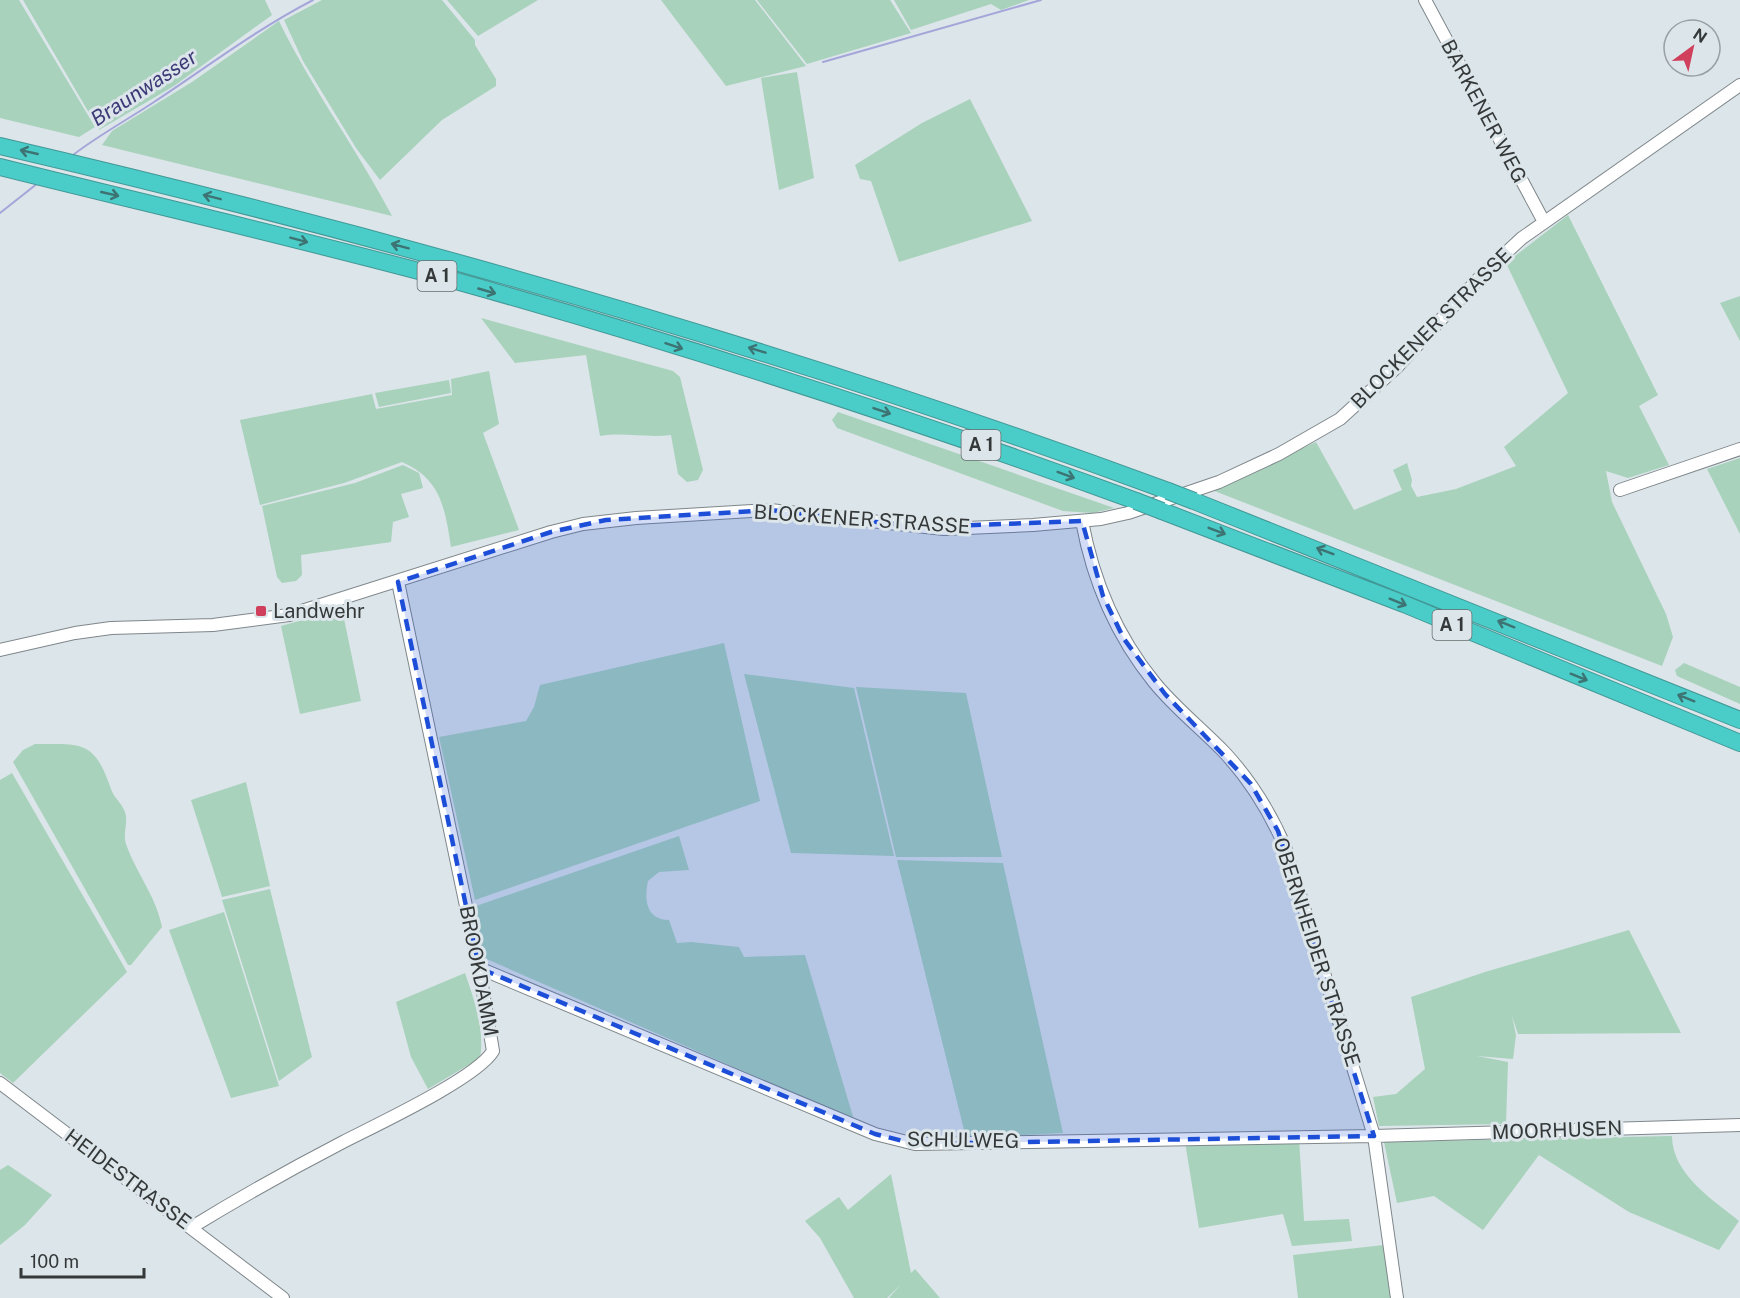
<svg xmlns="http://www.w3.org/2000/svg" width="1740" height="1298" font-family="'Public Sans',sans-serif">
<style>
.green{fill:#a8d2bc}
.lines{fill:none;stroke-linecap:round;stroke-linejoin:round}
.stream{stroke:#a4a6d9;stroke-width:2}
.minor-casing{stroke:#7f878b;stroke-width:14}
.highway-casing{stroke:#429896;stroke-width:18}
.minor{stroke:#fff;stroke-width:12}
.highway{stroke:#4accc8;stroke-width:16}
.highway-bridge-casing{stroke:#429896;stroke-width:18;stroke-linecap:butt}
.highway-bridge{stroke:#4accc8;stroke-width:16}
.oneway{stroke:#3d7372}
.marked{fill:#1d4ed8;fill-opacity:0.2;stroke:#1d4ed8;stroke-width:4.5;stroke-dasharray:12 8;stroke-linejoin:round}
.poi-dot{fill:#d0405c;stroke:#dce5e9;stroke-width:2}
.labels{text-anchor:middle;stroke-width:6;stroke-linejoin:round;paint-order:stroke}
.shield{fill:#dce5e9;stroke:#666c6e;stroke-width:1.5}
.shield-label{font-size:18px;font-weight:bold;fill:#343839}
.street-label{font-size:20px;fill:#343839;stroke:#dce5e9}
.poi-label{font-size:20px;fill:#343839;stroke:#dce5e9;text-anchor:start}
.water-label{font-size:21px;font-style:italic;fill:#3d3a78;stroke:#dce5e9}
</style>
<rect width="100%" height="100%" fill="#dce5e9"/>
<path class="green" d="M0 0H19L95 127 79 137 0 118Z
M23 0H265L272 15 174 86 99 130Z
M322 0H442L475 40V45L496 79V86L442 120 380 180 356 148 303 61 284 20Z
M447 0H538L478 36Z
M661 0H755L806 66 726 86Z
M757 0H890L911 33 807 64Z
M894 0H1029L1001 10 991 4 911 30Z
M279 21C312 89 357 149 392 216L102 145 112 131 192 82Z
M797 72 814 178 779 190 761 78Z
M970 99 1032 221 899 262 871 181 860 179 855 165 922 123Z
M1568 215 1658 395 1639 406 1669 465 1628 478 1606 471 1612 502 1666 614 1673 637 1662 666 1212 490 1316 442 1354 510 1402 490 1393 470 1407 463 1412 480 1411 486 1417 497 1456 489 1516 466 1504 447 1568 393 1506 263Z
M1740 296V341L1720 303Z
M481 318 673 371 680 377 703 470 698 480 687 482 678 474 671 435C646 438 624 432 600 436L586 355 515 363Z
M489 371 499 424 483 433 519 530 451 547C445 508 441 479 402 462L344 483 260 505 240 420 372 394 376 409 452 395 451 379Z
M449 380 451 393 379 407 375 393Z
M838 412 1114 508 1093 513 1063 511 837 428 832 420Z
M1740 458V534L1707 469Z
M403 465 419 473 423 488 401 494 409 517 393 522 391 542 301 555 302 575 296 581 282 583 277 577 262 506 355 483Z
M342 609 361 701 300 714 281 626Z
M724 643 760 801 475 900 439 737 526 721 534 707 540 685Z
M1684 663 1740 687V704L1677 676 1675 670Z
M744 674 854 688 894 856 791 853Z
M856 687 966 693 1002 857H896Z
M35 744C83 744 94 740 111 789 114 799 124 804 126 816 127 825 123 835 126 844 136 873 156 896 162 927L131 965H128L13 762 23 750Z
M12 773 127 972 13 1083 0 1073V780Z
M246 782 270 886 222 897 191 800Z
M679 836 689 870 659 872 648 881C644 900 646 919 669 920L677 943 691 942 739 947 744 957 805 955 854 1120 482 957 476 906Z
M897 860 1003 863 1063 1133 966 1138Z
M270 889 312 1057 279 1081 222 900Z
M224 912 279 1086 231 1098 169 930Z
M1629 930 1681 1033 1518 1034 1512 1016 1516 1035 1513 1059 1477 1056 1508 1062 1506 1124 1379 1126 1373 1097 1396 1094 1425 1069 1411 997 1485 972Z
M465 973C474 999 485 1030 480 1058L428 1089 411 1057 396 1002Z
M1672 1136C1672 1174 1712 1199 1739 1221L1719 1250 1629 1212 1539 1155 1483 1230 1434 1196 1397 1203 1384 1142Z
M1299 1138 1304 1221 1349 1219 1352 1241 1292 1246 1283 1214 1199 1228 1185 1142Z
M8 1165 52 1195 25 1225 0 1245V1170Z
M891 1174 911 1273 915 1269 940 1298H889L901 1284 887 1298H854L820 1238 805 1221 839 1197 848 1210Z
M1384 1245 1391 1298H1298L1293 1255Z"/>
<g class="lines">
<path class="stream" d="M823 62 1041 0
M73 155C99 135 127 120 154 102 207 67 257 29 313 0
M0 213 38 183"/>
<defs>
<path id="minor" d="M1425 0 1544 222
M1620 490 1740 449
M1082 521C1093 581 1116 635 1154 682 1175 708 1202 729 1225 753 1251 781 1271 814 1286 849L1374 1136 1397 1298
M0 650 75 633 111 628 213 625 289 615 551 532 583 524 636 518 770 510 944 529 1033 525 1101 519 1128 513 1219 482 1279 454 1340 419 1398 366 1482 275 1522 238 1740 85
M479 968 875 1134 915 1144 1374 1136 1740 1125
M0 1083 283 1298
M192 1227C241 1197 291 1169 343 1142 376 1125 477 1078 493 1051L479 968 398 582"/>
<path id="highway" d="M0 146C396 238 786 350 1168 491
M0 167C152 205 305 240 456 281 685 345 912 419 1136 501
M1194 501 1740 720
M1162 511 1404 604 1740 743"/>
</defs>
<use href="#minor" class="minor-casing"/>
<use href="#highway" class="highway-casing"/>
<use href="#minor" class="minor"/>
<use href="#highway" class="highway"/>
<defs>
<path id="highway-bridge" d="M1168 491 1194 501
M1136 501 1162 511"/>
</defs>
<use href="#highway-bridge" class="highway-bridge-casing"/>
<use href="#highway-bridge" class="highway-bridge"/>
</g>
<defs><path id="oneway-shaft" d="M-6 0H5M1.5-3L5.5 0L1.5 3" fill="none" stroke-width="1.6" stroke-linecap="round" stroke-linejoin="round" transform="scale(1.5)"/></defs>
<g class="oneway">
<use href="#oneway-shaft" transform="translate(29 152) rotate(-167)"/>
<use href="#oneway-shaft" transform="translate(110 194) rotate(13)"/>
<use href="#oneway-shaft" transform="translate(212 197) rotate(-166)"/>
<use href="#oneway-shaft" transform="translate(299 240) rotate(15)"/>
<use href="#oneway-shaft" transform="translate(400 246) rotate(-165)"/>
<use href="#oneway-shaft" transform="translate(487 291) rotate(16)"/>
<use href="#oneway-shaft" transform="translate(674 346) rotate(18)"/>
<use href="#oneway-shaft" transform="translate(757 350) rotate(-163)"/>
<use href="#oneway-shaft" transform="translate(882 411) rotate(19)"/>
<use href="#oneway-shaft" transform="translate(1066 475) rotate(20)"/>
<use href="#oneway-shaft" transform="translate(1217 531) rotate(21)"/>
<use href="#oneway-shaft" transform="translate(1325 551) rotate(-159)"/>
<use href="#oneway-shaft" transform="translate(1398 602) rotate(22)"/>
<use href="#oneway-shaft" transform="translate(1506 624) rotate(-158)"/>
<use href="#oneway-shaft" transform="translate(1579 677) rotate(22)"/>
<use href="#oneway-shaft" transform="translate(1686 698) rotate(-158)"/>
</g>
<path class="marked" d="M770 510 922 527 1082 521 1103 596 1124 639 1165 694 1251 784 1278 831 1374 1136 915 1144 875 1134 479 968 398 582 551 532 606 520Z"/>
<rect class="poi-dot" x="255" y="605" width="12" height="12" rx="3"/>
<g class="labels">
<g class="shield">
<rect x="417.5" y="261" width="39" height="30" rx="4.5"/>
<rect x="961.5" y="430" width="39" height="30" rx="4.5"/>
<rect x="1432.5" y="610" width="39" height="30" rx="4.5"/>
</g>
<g class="shield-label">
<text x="437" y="282">A 1</text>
<text x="981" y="451">A 1</text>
<text x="1452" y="631">A 1</text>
</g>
<g class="street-label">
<text transform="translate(1484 111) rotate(62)" y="7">BARKENER WEG</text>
<text transform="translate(1431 328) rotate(-45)" y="7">BLOCKENER STRASSE</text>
<text transform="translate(862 519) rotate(4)" y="7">BLOCKENER STRASSE</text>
<text transform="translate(1317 952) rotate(72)" y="7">OBERNHEIDER STRASSE</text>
<text transform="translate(479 971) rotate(79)" y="7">BROOKDAMM</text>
<text transform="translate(1557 1130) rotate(-2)" y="7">MOORHUSEN</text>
<text transform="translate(963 1140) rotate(1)" y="7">SCHULWEG</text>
<text transform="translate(128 1179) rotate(37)" y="7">HEIDESTRASSE</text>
</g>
<g class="poi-label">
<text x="273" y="618">Landwehr</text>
</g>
<g class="water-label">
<text transform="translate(144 88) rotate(-33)" y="7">Braunwasser</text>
</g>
</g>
<g transform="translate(1692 48) rotate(33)"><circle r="28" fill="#dce5e9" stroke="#99a0a3" stroke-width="1.5"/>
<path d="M0-4.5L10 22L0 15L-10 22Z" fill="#d0405c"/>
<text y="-9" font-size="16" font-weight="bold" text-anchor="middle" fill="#343839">N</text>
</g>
<path d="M21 1268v9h123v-9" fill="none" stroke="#343839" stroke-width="3"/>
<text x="30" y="1268" font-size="18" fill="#343839" stroke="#dce5e9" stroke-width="4.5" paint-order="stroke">100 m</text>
</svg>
